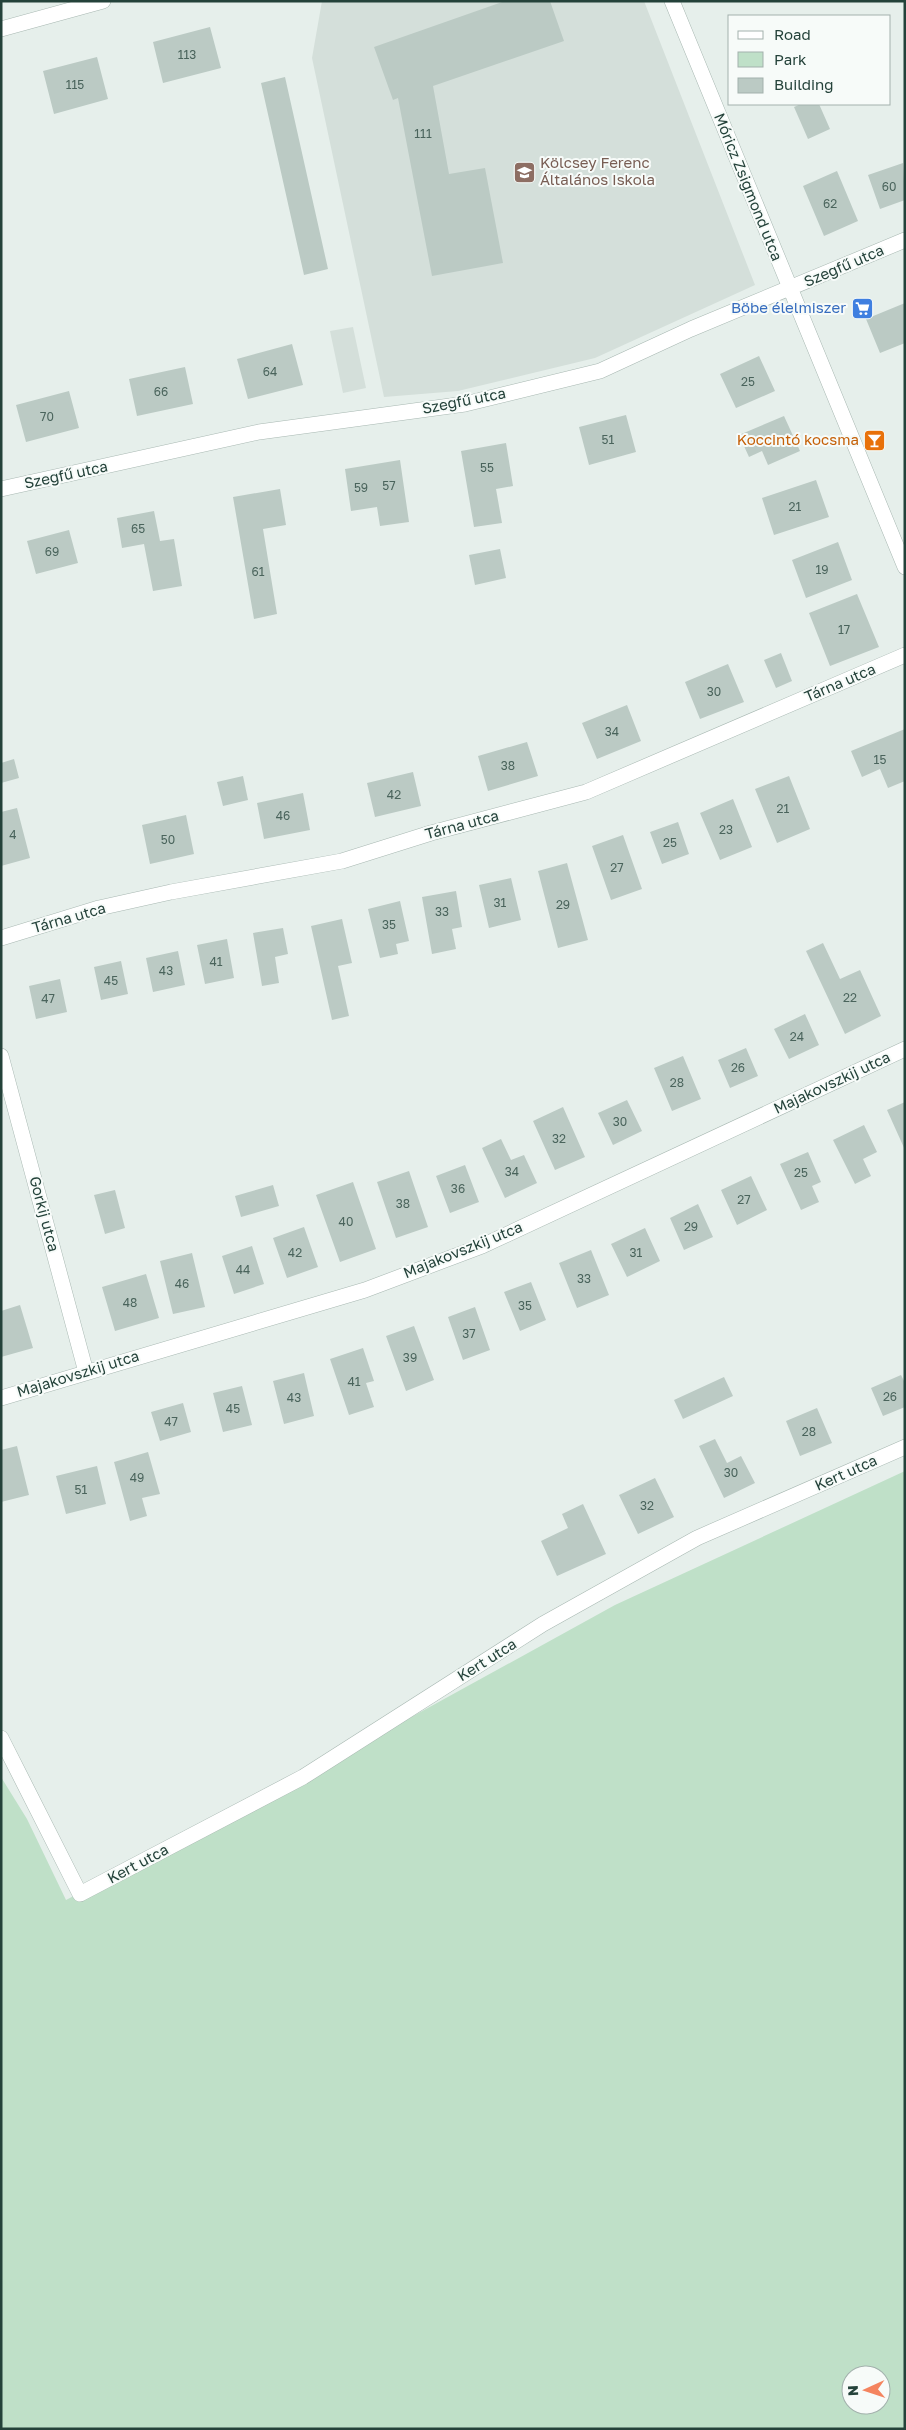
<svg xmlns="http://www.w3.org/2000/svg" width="906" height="2430" font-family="'Golos Text',sans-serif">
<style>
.built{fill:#d4dfda}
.green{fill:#bfe0c8;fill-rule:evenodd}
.building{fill:#bbcac4}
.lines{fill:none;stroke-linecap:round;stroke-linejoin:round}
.minor-casing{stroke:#a8b8b2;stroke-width:16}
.minor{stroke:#fff;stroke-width:15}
.labels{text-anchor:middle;stroke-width:4;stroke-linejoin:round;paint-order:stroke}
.number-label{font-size:12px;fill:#4a645c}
.education-label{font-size:15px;fill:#785e54;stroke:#f7fbf9;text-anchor:start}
.street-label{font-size:15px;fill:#24423a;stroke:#f7fbf9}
.shop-label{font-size:15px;fill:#366cbe;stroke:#f7fbf9;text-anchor:end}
.food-label{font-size:15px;fill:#c56008;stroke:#f7fbf9;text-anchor:end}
</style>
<rect width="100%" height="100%" fill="#e6efeb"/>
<path class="built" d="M322 1H644L755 285 595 358 458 391 384 397 312 58Z
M353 327 366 388 343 393 330 331Z"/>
<path class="green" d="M905 1471V2429H1V1777L27 1819 66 1900 297 1780 615 1605ZM851 2375H881V2405H851Z"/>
<path class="building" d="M505 1H550L564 41 433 86 449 174 485 168 503 263 432 276 398 98 393 100 374 47Z
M210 27 221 68 163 83 153 42Z
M97 57 108 99 54 114 43 71Z
M285 77 328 269 304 275 261 83Z
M801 104H819L830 129 808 139 794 107Z
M903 163 905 200 880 209 868 175Z
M837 171 858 221 824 236 803 186Z
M905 303V343L880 353 866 319Z
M292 344 303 385 248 399 237 359Z
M759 356 775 391 736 408 720 374Z
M185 367 193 404 137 416 129 379Z
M69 391 79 428 26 442 16 405Z
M626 415 636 452 589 465 579 427Z
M784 416 800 451 768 465 762 451 749 457 739 435Z
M506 443 513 486 496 489 502 523 474 527 461 451Z
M400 460 409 522 380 526 377 507 351 511 345 469Z
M816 480 829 517 774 535 762 498Z
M280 489 286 525 263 529 277 614 254 619 233 497Z
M154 511 160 541 174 539 182 586 153 591 144 544 122 548 117 518Z
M69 530 78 563 36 574 27 541Z
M838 542 852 580 806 598 792 560Z
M500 549 506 578 475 585 469 555Z
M857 594 879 647 830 666 809 613Z
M781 653 792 681 776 688 764 660Z
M728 664 744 702 700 719 685 682Z
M627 705 641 741 597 759 582 723Z
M905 729V781L888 788 880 769 862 777 851 751Z
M527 742 538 776 488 791 478 756Z
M14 759 19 778 1 783V763Z
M413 772 421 806 375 817 367 783Z
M243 776 248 800 223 806 217 782Z
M789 776 810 829 777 843 755 789Z
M303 793 310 830 264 839 257 803Z
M733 799 752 847 720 860 700 813Z
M17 808 30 858 1 866V812Z
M186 815 194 854 150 864 142 825Z
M678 822 689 854 662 864 650 832Z
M623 835 642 889 611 900 592 846Z
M567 863 588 940 558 948 538 871Z
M511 878 521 920 489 928 479 885Z
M456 891 462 927 452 929 456 949 432 954 422 897Z
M400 901 409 941 396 944 398 954 380 958 368 909Z
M342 919 352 963 338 966 349 1016 332 1020 311 926Z
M283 928 288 954 275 957 279 983 262 986 253 933Z
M227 939 234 978 205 984 197 945Z
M823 943 840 979 860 970 881 1016 845 1034 806 951Z
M178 951 185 985 153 992 146 958Z
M121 961 128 994 101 1000 94 967Z
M60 979 67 1012 36 1019 29 986Z
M805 1014 819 1045 789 1059 774 1029Z
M746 1048 758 1076 730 1088 718 1060Z
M683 1056 701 1099 672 1111 654 1068Z
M627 1100 642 1131 613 1145 598 1113Z
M905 1102V1150L887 1110Z
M563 1107 585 1157 555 1170 533 1121Z
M864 1125 877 1152 863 1159 871 1176 855 1184 833 1140Z
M501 1139 511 1160 524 1155 537 1183 505 1198 482 1148Z
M808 1152 821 1182 812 1186 819 1202 801 1210 780 1164Z
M465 1165 479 1202 450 1213 436 1176Z
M409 1171 428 1227 396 1238 377 1182Z
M751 1176 767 1210 737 1225 721 1190Z
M353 1182 376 1249 340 1262 316 1195Z
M273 1185 279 1206 241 1217 235 1196Z
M115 1190 125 1228 105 1234 94 1195Z
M698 1204 713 1237 684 1250 670 1218Z
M304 1227 318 1267 287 1278 273 1238Z
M645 1228 660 1261 627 1277 611 1244Z
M252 1246 264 1284 234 1294 222 1256Z
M591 1250 609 1295 577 1308 559 1263Z
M192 1253 205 1307 173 1314 160 1261Z
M146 1274 159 1318 115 1331 102 1287Z
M531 1282 546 1320 520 1331 504 1292Z
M20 1305 33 1348 1 1357V1311Z
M475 1307 490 1350 463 1360 448 1317Z
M414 1326 434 1380 406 1391 386 1336Z
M363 1348 374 1381 366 1383 374 1407 349 1415 330 1359Z
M304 1373 314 1416 284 1424 273 1381Z
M901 1375 905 1383V1407L883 1416 871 1388Z
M724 1377 733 1396 683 1419 674 1400Z
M242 1386 252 1425 223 1432 213 1393Z
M183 1403 191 1432 160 1441 151 1412Z
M817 1408 832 1443 800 1456 786 1421Z
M715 1439 727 1463 741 1456 755 1483 724 1498 699 1446Z
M17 1446 29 1495 1 1502V1450Z
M148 1452 160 1494 142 1498 147 1516 130 1521 114 1462Z
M97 1466 106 1504 66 1514 56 1476Z
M655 1478 674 1517 638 1534 619 1495Z
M583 1504 606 1554 557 1576 541 1541 568 1528 562 1514Z"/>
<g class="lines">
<defs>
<path id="minor" d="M672 1 905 567
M1 29 103 1
M1 489 259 432 465 404 600 371 691 329 905 240
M1 938 99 908 171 892 342 861 431 833 586 792 905 655
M1 1056 86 1372
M1 1398 365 1290 482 1246 905 1049
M1 1738 80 1894 303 1777 543 1624 697 1538 905 1447"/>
</defs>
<use href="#minor" class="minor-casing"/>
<use href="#minor" class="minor"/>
</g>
<defs>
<symbol id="school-square" viewBox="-11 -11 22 22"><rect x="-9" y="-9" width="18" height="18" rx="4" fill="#8d6e63" stroke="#f7fbf9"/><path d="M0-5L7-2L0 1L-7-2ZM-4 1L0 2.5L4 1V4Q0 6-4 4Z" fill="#fff"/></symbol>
<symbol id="supermarket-square" viewBox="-11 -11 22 22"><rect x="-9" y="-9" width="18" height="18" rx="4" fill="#3f7fe0" stroke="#f7fbf9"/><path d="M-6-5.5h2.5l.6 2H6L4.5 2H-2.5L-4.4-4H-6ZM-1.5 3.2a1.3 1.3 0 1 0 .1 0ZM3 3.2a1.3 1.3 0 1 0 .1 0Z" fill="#fff"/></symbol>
<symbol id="bar-square" viewBox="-11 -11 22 22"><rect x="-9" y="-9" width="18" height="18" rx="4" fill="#e8710a" stroke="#f7fbf9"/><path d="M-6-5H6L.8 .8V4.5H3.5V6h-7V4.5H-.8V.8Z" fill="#fff"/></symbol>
</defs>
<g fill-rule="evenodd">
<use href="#school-square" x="512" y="160" width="25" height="25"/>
<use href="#supermarket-square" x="850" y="296" width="25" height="25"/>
<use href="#bar-square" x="862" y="428" width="25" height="25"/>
</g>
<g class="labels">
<g class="number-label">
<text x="187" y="59">113</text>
<text x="75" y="89">115</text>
<text x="423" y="138">111</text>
<text x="889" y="191">60</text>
<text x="830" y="208">62</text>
<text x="270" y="376">64</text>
<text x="748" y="386">25</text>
<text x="161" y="396">66</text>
<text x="47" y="421">70</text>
<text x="608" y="444">51</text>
<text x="487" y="472">55</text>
<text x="389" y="490">57</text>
<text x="361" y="492">59</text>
<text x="795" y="511">21</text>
<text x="138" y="533">65</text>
<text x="52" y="556">69</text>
<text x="822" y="574">19</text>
<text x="258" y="576">61</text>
<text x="844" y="634">17</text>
<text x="714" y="696">30</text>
<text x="612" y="736">34</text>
<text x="880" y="764">15</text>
<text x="508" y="770">38</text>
<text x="394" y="799">42</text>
<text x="783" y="813">21</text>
<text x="283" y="820">46</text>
<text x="726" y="834">23</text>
<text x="13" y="839">4</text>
<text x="168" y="844">50</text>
<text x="670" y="847">25</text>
<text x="617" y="872">27</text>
<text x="500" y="907">31</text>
<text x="563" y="909">29</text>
<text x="442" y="916">33</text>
<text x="389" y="929">35</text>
<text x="216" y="966">41</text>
<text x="166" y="975">43</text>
<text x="111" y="985">45</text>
<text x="850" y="1002">22</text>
<text x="48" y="1003">47</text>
<text x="797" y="1041">24</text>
<text x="738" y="1072">26</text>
<text x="677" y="1087">28</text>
<text x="620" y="1126">30</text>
<text x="559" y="1143">32</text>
<text x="512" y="1176">34</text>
<text x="801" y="1177">25</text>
<text x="458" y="1193">36</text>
<text x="744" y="1204">27</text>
<text x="403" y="1208">38</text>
<text x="346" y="1226">40</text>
<text x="691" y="1231">29</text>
<text x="295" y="1257">42</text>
<text x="636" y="1257">31</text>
<text x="243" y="1274">44</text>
<text x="584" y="1283">33</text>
<text x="182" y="1288">46</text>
<text x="130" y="1307">48</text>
<text x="525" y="1310">35</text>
<text x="469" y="1338">37</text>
<text x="410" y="1362">39</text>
<text x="354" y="1386">41</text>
<text x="890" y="1401">26</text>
<text x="294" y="1402">43</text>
<text x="233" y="1413">45</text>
<text x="171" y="1426">47</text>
<text x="809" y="1436">28</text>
<text x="731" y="1477">30</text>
<text x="137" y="1482">49</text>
<text x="81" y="1494">51</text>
<text x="647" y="1510">32</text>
</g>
<g class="education-label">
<text x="540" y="168">Kölcsey Ferenc<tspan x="540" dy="17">Általános Iskola</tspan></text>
</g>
<g class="street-label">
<text transform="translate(748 187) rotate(68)" y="5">Móricz Zsigmond utca</text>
<text transform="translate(844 266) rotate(-23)" y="5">Szegfű utca</text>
<text transform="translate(464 401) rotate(-11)" y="5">Szegfű utca</text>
<text transform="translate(66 475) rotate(-12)" y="5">Szegfű utca</text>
<text transform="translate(840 683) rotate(-23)" y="5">Tárna utca</text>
<text transform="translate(462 825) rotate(-15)" y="5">Tárna utca</text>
<text transform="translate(69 918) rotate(-16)" y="5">Tárna utca</text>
<text transform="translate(832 1083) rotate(-25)" y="5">Majakovszkij utca</text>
<text transform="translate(44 1214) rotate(75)" y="5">Gorkij utca</text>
<text transform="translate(463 1250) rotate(-22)" y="5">Majakovszkij utca</text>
<text transform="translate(78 1374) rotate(-17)" y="5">Majakovszkij utca</text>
<text transform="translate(846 1473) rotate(-24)" y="5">Kert utca</text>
<text transform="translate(487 1660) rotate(-32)" y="5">Kert utca</text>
<text transform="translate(138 1864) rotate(-28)" y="5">Kert utca</text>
</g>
<g class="shop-label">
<text x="846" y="313">Böbe élelmiszer</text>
</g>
<g class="food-label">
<text x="859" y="445">Koccintó kocsma</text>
</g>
</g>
<rect width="906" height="2430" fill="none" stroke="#24423a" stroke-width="5"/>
<rect x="728" y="15" width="162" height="90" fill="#f7fbf9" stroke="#a3b1ad"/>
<rect x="738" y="31" width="25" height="8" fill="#ffffff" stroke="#a3b1ad"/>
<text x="774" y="40" font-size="15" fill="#24423a">Road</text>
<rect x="738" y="52" width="25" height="15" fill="#bfe0c8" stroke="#a3b1ad"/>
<text x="774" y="65" font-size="15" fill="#24423a">Park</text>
<rect x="738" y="78" width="25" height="15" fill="#bbcac4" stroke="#a3b1ad"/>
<text x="774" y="90" font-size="15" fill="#24423a">Building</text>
<g transform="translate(866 2390) rotate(267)"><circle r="24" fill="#f7fbf9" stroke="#a3b1ad"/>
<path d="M0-4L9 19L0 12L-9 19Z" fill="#f4845f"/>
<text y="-8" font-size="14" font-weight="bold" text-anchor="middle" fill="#24423a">N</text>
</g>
</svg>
